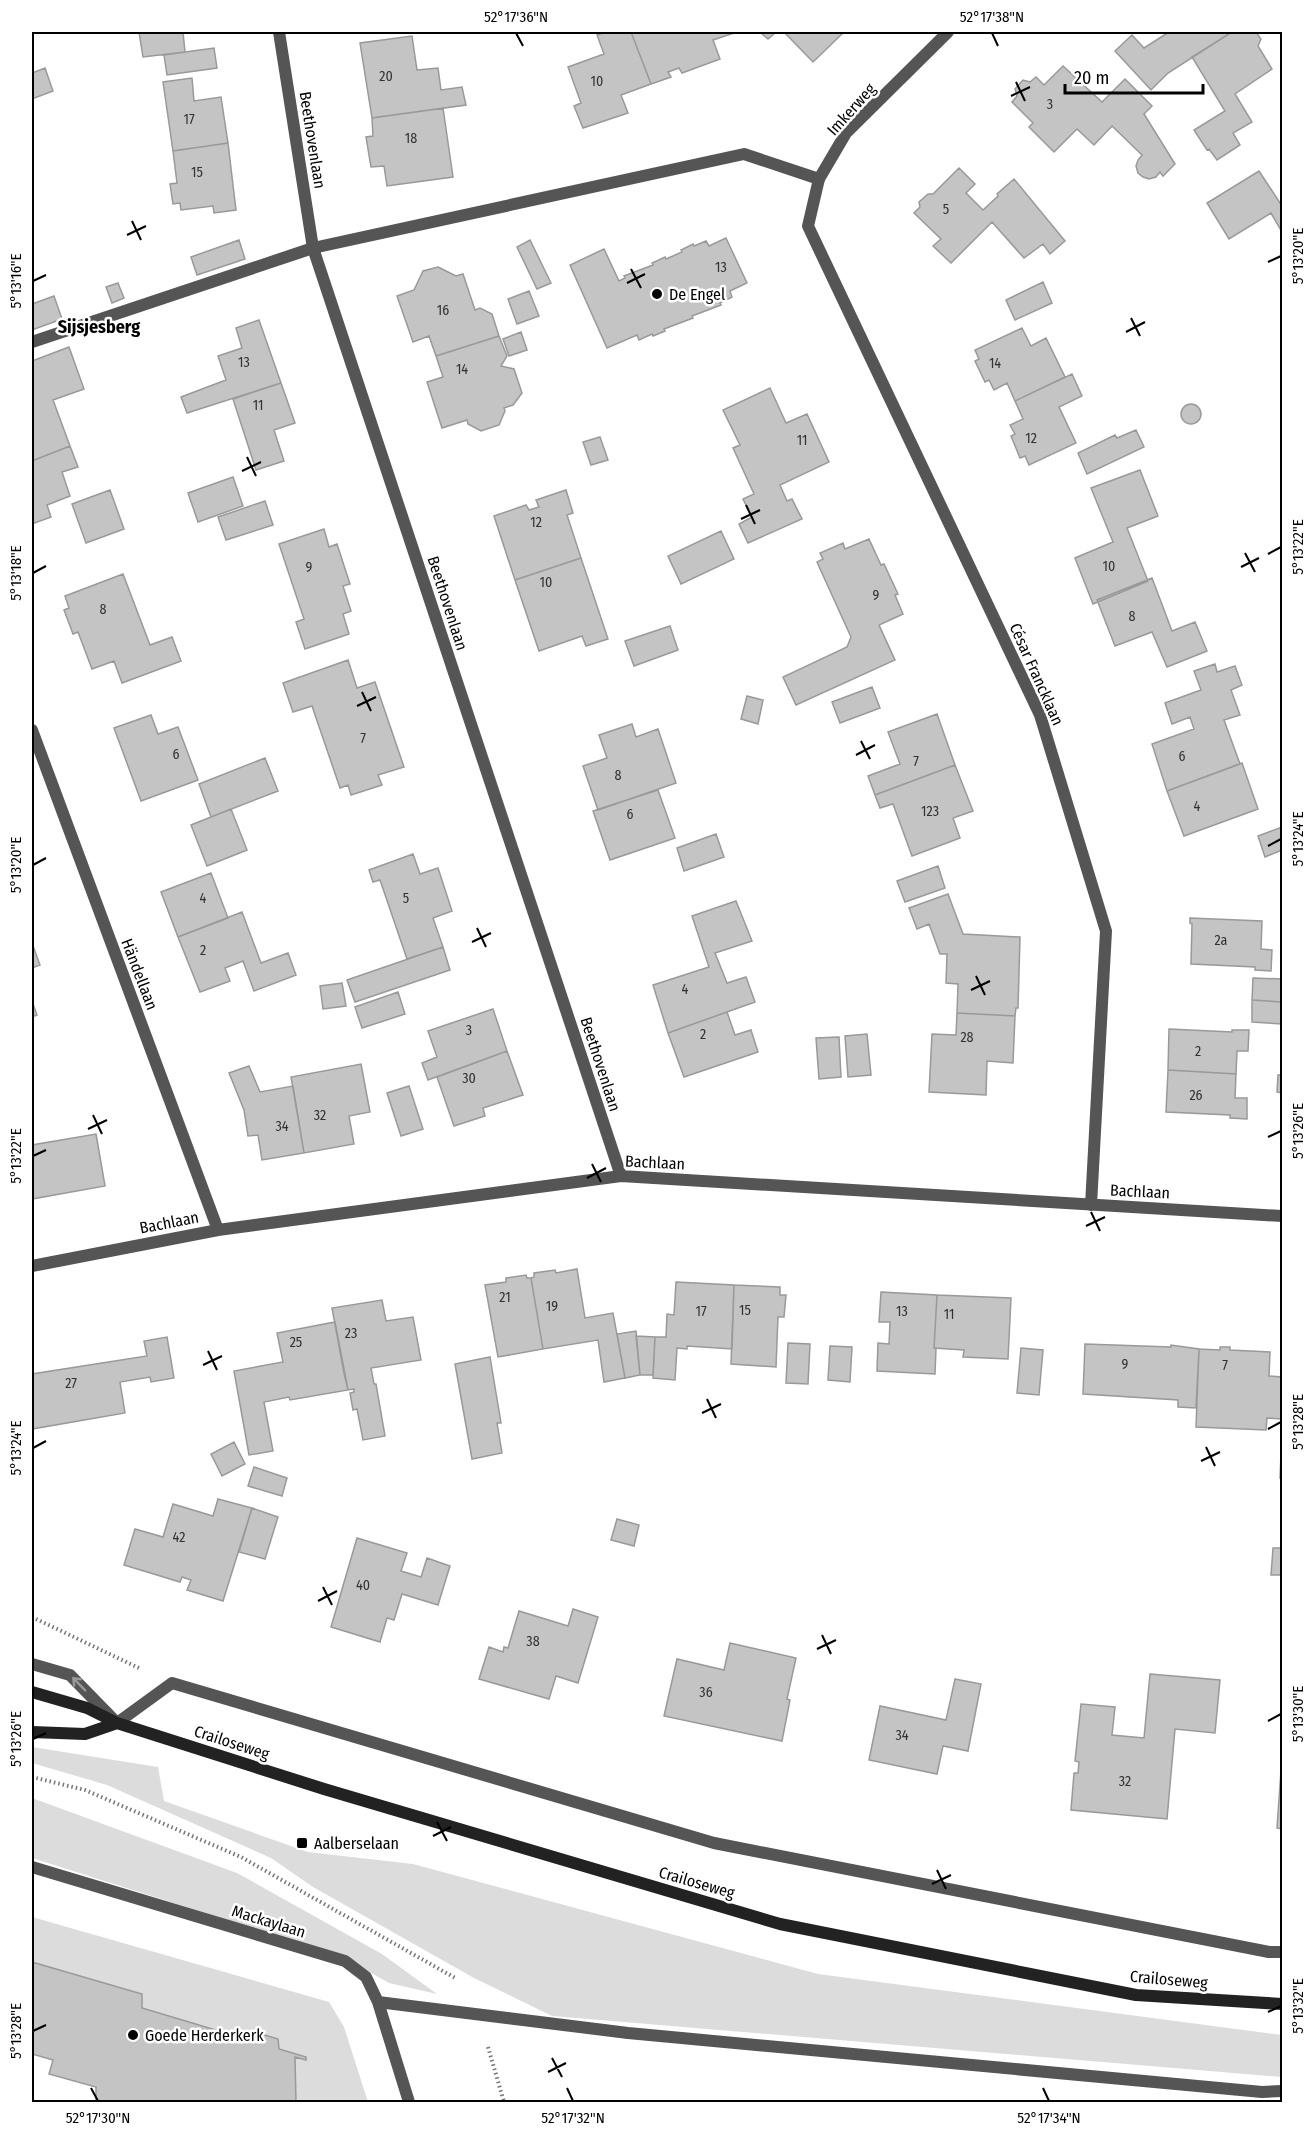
<svg xmlns="http://www.w3.org/2000/svg" width="1314" height="2134" font-family="'Fira Sans Condensed',sans-serif">
<style>
.green{fill:#dcdcdc}
.building{fill:#c4c4c4;stroke:#999;stroke-width:1.5}
.lines{fill:none;stroke-linecap:round;stroke-linejoin:round}
.path{stroke:#777;stroke-width:4;stroke-dasharray:1.5 3;stroke-linecap:butt}
.service{stroke:#555;stroke-width:12}
.minor{stroke:#555;stroke-width:12}
.secondary{stroke:#222;stroke-width:12}
.oneway{stroke:#999}
.ticks{fill:none;stroke:#000;stroke-width:2}
.poi-dot{fill:#000;stroke:#fff;stroke-width:2}
.labels{text-anchor:middle;stroke-width:5;stroke-linejoin:round;paint-order:stroke}
.number-label{font-size:14px;fill:#313131}
.street-label{font-size:16px;fill:#000;stroke:#fff}
.poi-label{font-size:16px;fill:#000;stroke:#fff;text-anchor:start}
.neighbourhood-label{font-size:18px;font-weight:bold;fill:#000;stroke:#fff}
.neatline{fill:none;stroke:#000;stroke-width:2}
.ticks-label{font-size:15px;text-anchor:middle;fill:#000}
</style>
<rect width="100%" height="100%" fill="#fff"/>
<path class="green" d="M32 1747 158 1767 164 1801 308 1852 413 1864 818 1974 1282 2035V2077L552 2016 474 1978 313 1887 271 1858 107 1785 32 1763Z
M32 1798 237 1873 382 1954 437 1994 389 1983 341 1956 32 1858Z
M32 1917 329 2002 344 2027 368 2102H296L295 2057 306 2060V2057L279 2049 278 2039 255 2032 249 2040 142 2008V1994L32 1962Z"/>
<path class="building" d="M139 32H183L185 52 143 57Z
M607 32H631L651 84 621 95 628 113 583 128 574 106 581 103 568 67 604 54 597 35Z
M631 32H737L713 40 720 59 682 73 679 68 668 72 671 77 651 84Z
M760 32H776L768 39Z
M784 32H844L813 62Z
M1164 32H1232L1168 73 1151 90 1115 51 1132 35 1144 48 1166 34Z
M1232 32H1256L1261 39 1258 46 1272 69 1235 94 1252 122 1233 133 1240 145 1217 160 1209 149 1207 150 1194 130 1225 111 1192 57Z
M412 36 417 70 438 68 441 90 462 87 466 105 372 118 360 43Z
M214 48 217 68 167 75 164 55Z
M1063 66 1102 102 1125 79 1152 106 1144 114 1175 164 1163 176 1160 172 1156 177 1149 179 1143 177 1138 173 1136 166 1138 160 1142 155 1112 126 1094 145 1077 129 1054 152 1029 127 1033 123 1012 102 1017 96 1015 89 1023 80 1030 82 1036 77 1044 85Z
M45 68 53 91 32 99V73Z
M192 78 194 101 221 97 228 143 173 151 163 82Z
M443 108 453 177 387 186 384 166 371 167 366 137 373 136 372 118Z
M228 143 236 210 214 213 213 206 181 210 180 203 173 204 170 184 177 183 173 151Z
M959 168 975 184 966 193 983 210 998 196 997 194 1014 179 1065 241 1050 254 1043 244 1024 258 992 222 951 263 933 246 941 239 914 213 920 207 919 202 928 194H933Z
M1259 171 1282 206V232L1271 213 1229 239 1207 203Z
M726 238 747 283 730 291 732 297 720 303 721 305 692 316 693 318 664 329 665 331 653 336 652 334 639 340 637 335 607 348 570 265 604 249 619 281 625 278 624 276 653 265 652 263 665 257 666 259 682 252 681 250 693 244 694 246 706 241 709 246Z
M239 240 245 259 197 275 191 257Z
M530 240 551 283 537 289 517 247Z
M438 267 456 276 463 274 475 310 480 308 492 314 499 336 436 356 429 336 413 342 397 296 414 290 423 271Z
M1043 282 1052 303 1015 320 1006 300Z
M118 283 124 298 112 303 106 287Z
M529 291 539 316 517 324 508 299Z
M54 296 62 319 32 330V304Z
M259 320 281 383 187 413 181 397 226 380 218 356 242 348 236 328Z
M1022 328 1031 346 1046 338 1065 377 1015 401 1007 383 994 390 989 380 985 382 975 361 979 359 975 350Z
M521 332 527 350 509 356 503 339Z
M499 336 507 356 501 366 514 369 522 393 513 405 504 408 505 411 499 425 481 431 468 424 467 420 442 428 427 382 443 377 436 356Z
M69 347 84 389 53 400 70 446 32 461V361Z
M1072 374 1082 396 1059 407 1076 443 1029 465 1025 456 1020 458 1011 436 1015 434 1010 425 1023 419 1015 401Z
M281 383 295 423 274 430 284 461 256 470 233 399Z
M770 388 786 423 807 414 829 462 780 485 787 501 792 499 802 519 748 543 739 524 752 517 743 499 754 494 733 448 740 445 723 410Z
M1181 414a10 10 0 1 1 20 0a10 10 0 1 1-20 0Z
M1136 430 1144 447 1087 474 1078 453 1115 435 1117 438Z
M600 437 608 460 591 465 583 442Z
M70 446 78 467 62 472 70 496 47 505 51 517 32 524V461Z
M1140 470 1158 516 1127 528 1148 581 1093 604 1075 558 1113 542 1091 488Z
M233 477 243 506 198 522 188 493Z
M110 490 124 529 86 543 72 504Z
M566 490 573 513 567 515 581 558 515 580 494 516 526 505 529 510 539 507 536 500Z
M265 501 273 525 226 540 218 517Z
M324 529 329 547 337 544 350 584 343 586 351 611 343 614 349 634 305 649 296 622 304 619 279 544Z
M721 531 734 559 681 584 668 556Z
M869 539 881 565 884 564 898 594 895 595 903 614 879 625 895 660 796 705 783 677 847 647 851 637 817 562 823 559 820 553 843 543 845 549Z
M581 558 608 639 586 646 582 636 539 651 515 580Z
M123 574 150 645 172 637 181 661 122 683 114 661 92 669 78 632 73 634 64 610 69 608 65 596Z
M1152 578 1172 631 1195 622 1207 651 1167 667 1152 632 1115 646 1097 600Z
M670 626 678 650 634 666 625 641Z
M348 660 357 688 375 682 404 767 378 775 382 785 351 795 348 785 340 788 312 706 293 712 283 683Z
M1215 664 1217 672 1235 666 1242 685 1231 690 1240 715 1224 720 1240 764 1167 791 1152 744 1194 729 1190 717 1172 724 1165 703 1201 690 1194 671Z
M872 687 880 708 840 723 832 702Z
M747 696 763 700 758 724 741 719Z
M937 714 955 765 875 795 868 776 900 764 888 732Z
M151 715 158 734 178 727 198 780 141 801 114 728Z
M632 724 636 737 658 729 676 783 598 810 583 766 607 758 599 735Z
M265 758 278 791 211 817 199 784Z
M1242 763 1258 809 1184 836 1167 791Z
M955 765 973 811 953 818 960 838 912 856 893 804 880 808 875 795Z
M658 790 675 838 610 860 593 811Z
M231 809 247 850 207 866 191 825Z
M1282 827V850L1265 857 1258 836Z
M716 834 724 857 684 871 677 848Z
M413 854 420 874 438 868 452 911 433 918 443 947 407 959 380 880 373 882 369 870Z
M938 866 945 888 905 902 897 881Z
M211 873 228 918 178 937 161 892Z
M948 894 963 934 1020 937 1018 1008H1016L1015 1016 957 1013 958 984 946 983 947 954H940L929 924 917 929 909 908Z
M736 901 752 941 715 953 727 983 746 977 755 1002 668 1033 653 985 709 967 692 916Z
M242 912 261 963 288 953 296 975 254 991 243 961 225 968 230 981 200 992 178 937Z
M1190 918 1262 921 1261 949 1272 950 1271 971 1255 970V967L1191 964 1192 924 1190 923Z
M32 943 40 965 32 968Z
M443 947 450 970 355 1002 347 980Z
M1253 978 1282 979V1002L1252 1000Z
M342 983 346 1006 323 1009 320 986Z
M398 992 405 1014 362 1028 355 1007Z
M1252 1000 1282 1002V1024L1252 1022Z
M32 1001 37 1015 32 1017Z
M493 1009 507 1051 428 1080 422 1063 437 1057 428 1031Z
M727 1012 735 1035 751 1030 758 1052 684 1077 668 1033Z
M957 1013 1015 1016 1013 1063 987 1061 986 1095 929 1092 932 1034 956 1035Z
M1169 1029 1232 1032V1030H1249L1248 1051H1237L1236 1074 1168 1070Z
M867 1034 871 1075 848 1077 845 1036Z
M839 1037 841 1077 819 1079 816 1038Z
M507 1051 523 1095 483 1108 485 1116 454 1126 437 1077Z
M361 1064 370 1112 349 1116 354 1144 304 1153 291 1077Z
M249 1066 260 1092 293 1086 304 1153 262 1160 258 1135 248 1136 244 1110 229 1073Z
M1168 1070 1236 1074 1235 1098H1247V1119L1230 1118V1115L1166 1112Z
M1278 1075H1282V1093L1277 1092Z
M409 1086 423 1129 401 1136 387 1093Z
M96 1134 105 1186 32 1199V1145Z
M577 1269 585 1318 613 1313 625 1378 604 1382 598 1340 543 1349 531 1278 534 1277V1273L555 1270 556 1273Z
M526 1275 527 1278H531L543 1349 498 1357 485 1285 506 1282V1278Z
M676 1282 734 1285 732 1349 687 1346V1349L677 1348 675 1380 653 1378 655 1337H666L667 1314 674 1315Z
M734 1285 780 1287V1295H786L784 1317H778L776 1367 731 1364Z
M881 1292 937 1295 934 1348H936L935 1374 877 1371 878 1343 889 1344 890 1322H879Z
M937 1295 1011 1298 1008 1359 963 1357 964 1350 934 1348Z
M382 1300 386 1321 413 1317 421 1360 371 1368 374 1384H376L385 1436 363 1440 357 1409 353 1410 350 1393 354 1392V1389L348 1390 344 1373 332 1308Z
M335 1322 348 1390 290 1400 289 1397 264 1402 273 1451 249 1455 234 1371 283 1362 277 1333Z
M636 1331 640 1375 625 1378 617 1334Z
M636 1336 655 1337 653 1375H640Z
M167 1337 174 1378 151 1382 150 1377 120 1382 125 1413 32 1429V1374L147 1356 144 1341Z
M788 1343 810 1344 808 1384 786 1383Z
M1085 1344 1171 1347V1345L1199 1349 1196 1408 1178 1407V1400L1083 1394Z
M830 1346 852 1347 850 1382 828 1380Z
M1220 1347H1230V1350L1270 1352 1269 1376 1282 1377V1419L1267 1418 1266 1430 1196 1427 1199 1349 1220 1350Z
M1021 1348 1043 1350 1039 1395 1017 1393Z
M490 1357 501 1423H497L502 1453 472 1459 455 1364Z
M1282 1432V1478H1280Z
M234 1442 245 1464 222 1476 211 1454Z
M254 1467 287 1478 282 1496 248 1486Z
M218 1499 252 1508 223 1601 187 1590 191 1580 182 1577 180 1582 124 1565 135 1529 163 1537 173 1504 213 1516Z
M252 1508 278 1517 265 1559 239 1552Z
M617 1519 639 1525 634 1546 611 1540Z
M357 1538 407 1553 401 1571 421 1577 427 1558 450 1566 438 1605 402 1594 394 1620 387 1618 380 1642 331 1627Z
M1273 1548H1282V1575H1271Z
M573 1609 598 1617 578 1683 556 1676 549 1699 479 1679 489 1647 503 1652 504 1647 508 1648 519 1611 568 1626Z
M730 1643 796 1658 787 1699 790 1700 782 1741 664 1716 677 1659 724 1670Z
M1150 1674 1220 1680 1215 1733 1175 1729 1167 1819 1071 1810 1074 1773H1078L1079 1762 1075 1761 1081 1704 1115 1707 1112 1735 1144 1738Z
M955 1679 981 1684 968 1751 943 1746 937 1774 869 1760 880 1706 946 1720Z
M1282 1756V1829L1277 1828Z
M32 1962 142 1994V2008L249 2040 255 2032 278 2039 279 2049 306 2057V2060L295 2057 296 2102H96V2087L49 2074 53 2060 32 2054Z"/>
<g class="lines">
<path class="path" d="M32 1617 141 1669
M32 1777 85 1790 241 1857 457 1979
M488 2047 504 2102"/>
<path class="service" d="M32 342 313 248 744 154 819 179
M32 1664 70 1675 114 1720"/>
<path class="minor" d="M279 32 313 248 621 1176
M948 32 846 133 819 179 808 226 1040 715 1106 931 1091 1205
M32 730 218 1230
M32 1266 218 1230 621 1176 1282 1216
M117 1723 172 1683 714 1843 1269 1952H1282
M32 1867 345 1961 366 1977 378 2002 409 2102
M378 2002 628 2033 1262 2092 1282 2091"/>
<path class="secondary" d="M32 1692 87 1708 117 1723 324 1789 780 1924 1136 1995 1282 2004
M32 1732 85 1734 117 1723"/>
</g>
<defs><path id="oneway-shaft" d="M-6 0H5M1.5-3L5.5 0L1.5 3" fill="none" stroke-width="1.6" stroke-linecap="round" stroke-linejoin="round" transform="scale(1.5)"/></defs>
<use class="oneway" href="#oneway-shaft" transform="translate(79 1684) rotate(-134)"/>
<path class="ticks" d="M516 33 523 46M992 33 998 46M1016 82 1025 101M1011 96 1030 87M132 221 141 240M127 235 146 226M1268 262 1281 256M631 269 641 288M33 281 46 275M627 283 645 274M1131 318 1140 336M1126 332 1145 322M247 457 256 476M242 471 261 462M746 505 755 524M741 519 760 510M1245 553 1255 572M1268 554 1281 547M1241 567 1259 558M33 573 46 566M362 692 371 711M357 706 376 697M861 741 870 759M856 755 875 745M1268 846 1281 839M33 865 46 858M477 928 486 947M472 942 491 933M976 976 985 995M971 990 990 981M93 1115 102 1134M88 1129 107 1120M1268 1137 1281 1131M33 1156 46 1150M592 1164 601 1182M587 1178 606 1168M1091 1212 1100 1231M1086 1226 1105 1217M208 1351 217 1370M203 1365 222 1356M707 1399 716 1418M702 1413 721 1404M1268 1429 1281 1422M1206 1447 1215 1466M33 1448 46 1441M1201 1461 1220 1452M323 1587 332 1605M318 1601 337 1591M822 1635 831 1654M817 1649 836 1640M1268 1721 1281 1714M33 1739 46 1733M437 1822 447 1841M433 1836 451 1827M937 1870 946 1889M932 1884 951 1875M1268 2012 1281 2006M33 2031 46 2025M552 2058 562 2077M548 2072 566 2063M91 2088 98 2101M567 2088 573 2101M1043 2088 1049 2101"/>
<g class="poi-dot">
<circle cx="657" cy="294" r="6"/>
<rect x="296" y="1837" width="12" height="12" rx="3"/>
<circle cx="133" cy="2035" r="6"/>
</g>
<g class="labels">
<g class="number-label">
<text x="386" y="81">20</text>
<text x="597" y="86">10</text>
<text x="1050" y="109">3</text>
<text x="189" y="124">17</text>
<text x="411" y="143">18</text>
<text x="197" y="177">15</text>
<text x="946" y="214">5</text>
<text x="721" y="272">13</text>
<text x="443" y="315">16</text>
<text x="244" y="367">13</text>
<text x="995" y="368">14</text>
<text x="462" y="374">14</text>
<text x="258" y="410">11</text>
<text x="1031" y="443">12</text>
<text x="802" y="445">11</text>
<text x="536" y="527">12</text>
<text x="1109" y="571">10</text>
<text x="309" y="572">9</text>
<text x="546" y="587">10</text>
<text x="876" y="600">9</text>
<text x="103" y="614">8</text>
<text x="1132" y="621">8</text>
<text x="363" y="743">7</text>
<text x="176" y="759">6</text>
<text x="1182" y="761">6</text>
<text x="916" y="766">7</text>
<text x="618" y="780">8</text>
<text x="1197" y="811">4</text>
<text x="930" y="816">123</text>
<text x="630" y="819">6</text>
<text x="203" y="903">4</text>
<text x="406" y="903">5</text>
<text x="1221" y="945">2a</text>
<text x="203" y="955">2</text>
<text x="685" y="994">4</text>
<text x="469" y="1035">3</text>
<text x="703" y="1039">2</text>
<text x="967" y="1042">28</text>
<text x="1198" y="1056">2</text>
<text x="469" y="1083">30</text>
<text x="1196" y="1100">26</text>
<text x="320" y="1120">32</text>
<text x="282" y="1131">34</text>
<text x="505" y="1302">21</text>
<text x="552" y="1311">19</text>
<text x="745" y="1315">15</text>
<text x="701" y="1316">17</text>
<text x="902" y="1316">13</text>
<text x="949" y="1319">11</text>
<text x="351" y="1338">23</text>
<text x="296" y="1347">25</text>
<text x="1125" y="1369">9</text>
<text x="1225" y="1370">7</text>
<text x="71" y="1388">27</text>
<text x="179" y="1542">42</text>
<text x="363" y="1590">40</text>
<text x="533" y="1646">38</text>
<text x="706" y="1697">36</text>
<text x="902" y="1740">34</text>
<text x="1125" y="1786">32</text>
</g>
<g class="street-label">
<text transform="translate(851 109) rotate(-48)" y="6">Imkerweg</text>
<text transform="translate(313 140) rotate(81)" y="6">Beethovenlaan</text>
<text transform="translate(448 603) rotate(72)" y="6">Beethovenlaan</text>
<text transform="translate(1037 674) rotate(66)" y="6">César Francklaan</text>
<text transform="translate(140 974) rotate(69)" y="6">Händellaan</text>
<text transform="translate(601 1064) rotate(72)" y="6">Beethovenlaan</text>
<text transform="translate(655 1162) rotate(3)" y="6">Bachlaan</text>
<text transform="translate(1140 1191) rotate(3)" y="6">Bachlaan</text>
<text transform="translate(169 1222) rotate(-11)" y="6">Bachlaan</text>
<text transform="translate(232 1742) rotate(18)" y="6">Crailoseweg</text>
<text transform="translate(697 1882) rotate(16)" y="6">Crailoseweg</text>
<text transform="translate(269 1921) rotate(17)" y="6">Mackaylaan</text>
<text transform="translate(1169 1979) rotate(5)" y="6">Crailoseweg</text>
</g>
<g class="poi-label">
<text x="669" y="300">De Engel</text>
<text x="314" y="1849">Aalberselaan</text>
<text x="145" y="2041">Goede Herderkerk</text>
</g>
<g class="neighbourhood-label">
<text x="99" y="333">Sijsjesberg</text>
</g>
</g>
<rect width="1314" height="2134" fill="none" stroke="#ffffff" stroke-width="66"/>
<path d="M1065 84v9h138v-9" fill="none" stroke="#000000" stroke-width="3"/>
<text x="1074" y="84" font-size="18" fill="#000000" stroke="#ffffff" stroke-width="4.5" paint-order="stroke">20 m</text>
<rect x="33" y="33" width="1248" height="2068" class="neatline"/>
<g class="ticks-label">
<text x="516" y="22">52°17'36"N</text>
<text x="992" y="22">52°17'38"N</text>
<text transform="translate(1298 256) rotate(-90)" y="5">5°13'20"E</text>
<text transform="translate(16 281) rotate(-90)" y="5">5°13'16"E</text>
<text transform="translate(1298 547) rotate(-90)" y="5">5°13'22"E</text>
<text transform="translate(16 573) rotate(-90)" y="5">5°13'18"E</text>
<text transform="translate(1298 839) rotate(-90)" y="5">5°13'24"E</text>
<text transform="translate(16 865) rotate(-90)" y="5">5°13'20"E</text>
<text transform="translate(1298 1131) rotate(-90)" y="5">5°13'26"E</text>
<text transform="translate(16 1156) rotate(-90)" y="5">5°13'22"E</text>
<text transform="translate(1298 1422) rotate(-90)" y="5">5°13'28"E</text>
<text transform="translate(16 1448) rotate(-90)" y="5">5°13'24"E</text>
<text transform="translate(1298 1714) rotate(-90)" y="5">5°13'30"E</text>
<text transform="translate(16 1739) rotate(-90)" y="5">5°13'26"E</text>
<text transform="translate(1298 2006) rotate(-90)" y="5">5°13'32"E</text>
<text transform="translate(16 2031) rotate(-90)" y="5">5°13'28"E</text>
<text x="98" y="2123">52°17'30"N</text>
<text x="573" y="2123">52°17'32"N</text>
<text x="1049" y="2123">52°17'34"N</text>
</g>
</svg>
